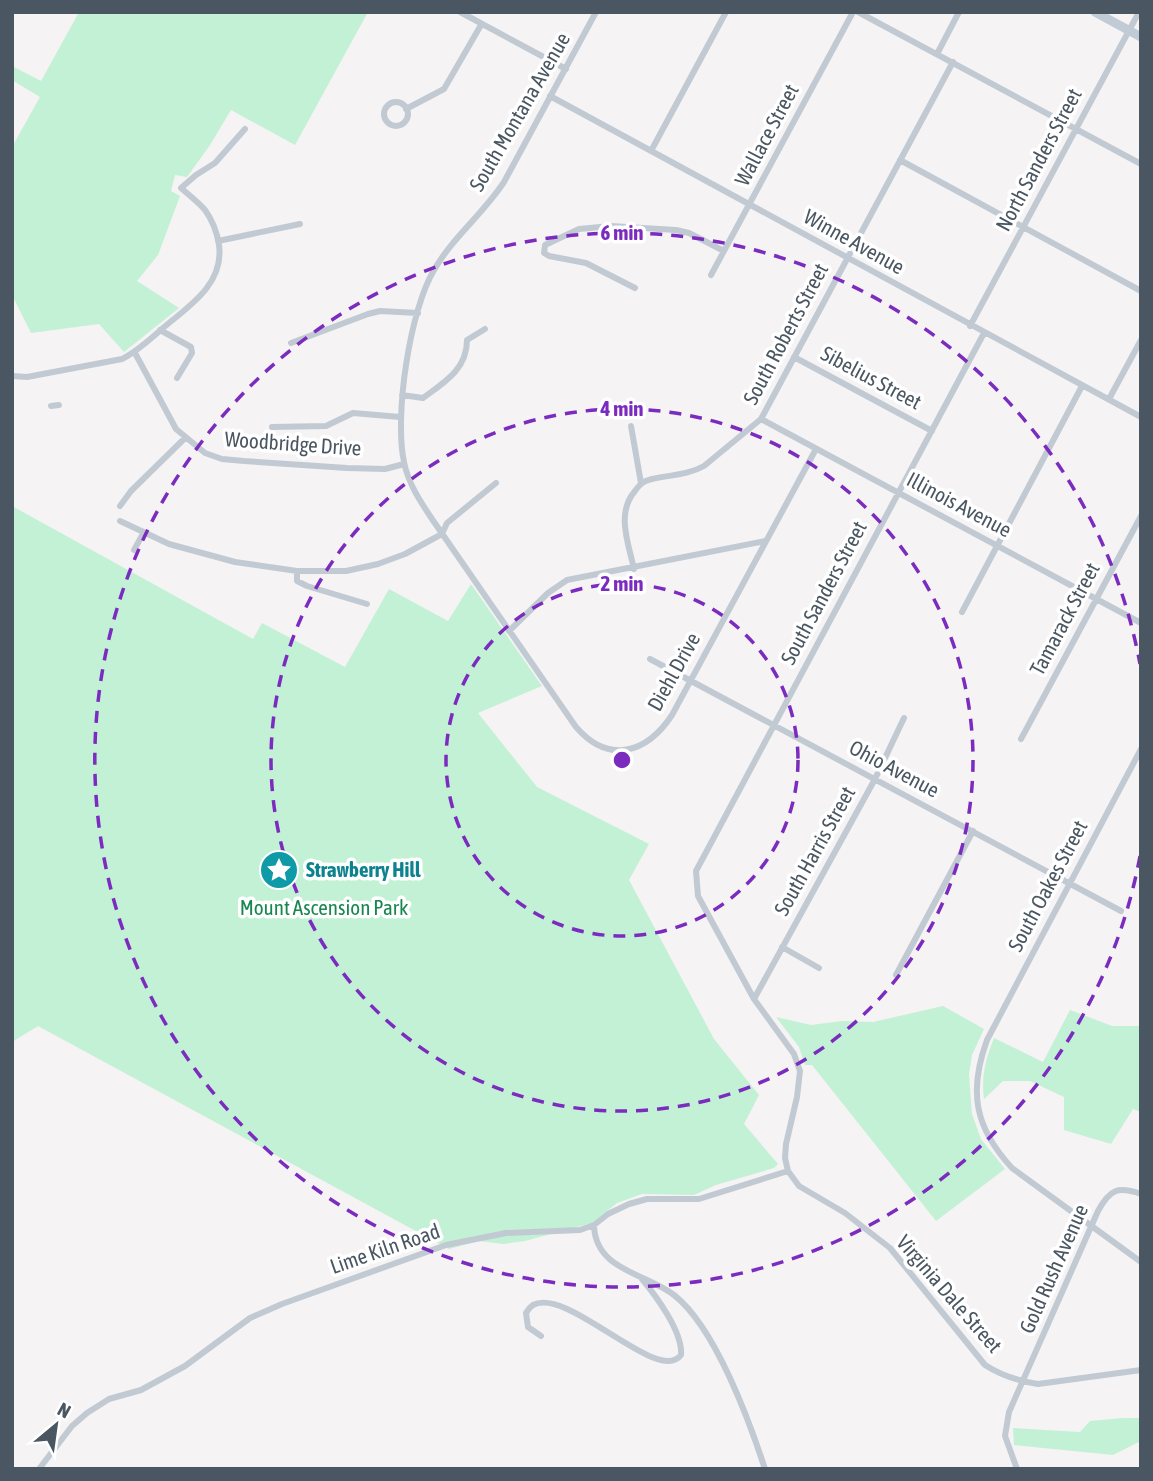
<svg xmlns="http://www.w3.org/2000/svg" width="1153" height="1481" font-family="'Asap Condensed',sans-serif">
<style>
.green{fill:#c3f1d5}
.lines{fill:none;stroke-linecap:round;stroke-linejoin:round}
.street{stroke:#c1cad2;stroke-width:6}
.secondary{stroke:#c1cbd6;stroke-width:9}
.ring{fill:none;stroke:#7b2cbf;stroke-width:3.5;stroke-dasharray:12 9}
.labels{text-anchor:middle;stroke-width:7;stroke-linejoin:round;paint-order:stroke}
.street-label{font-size:21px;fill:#4a5661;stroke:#fff}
.culture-label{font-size:21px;font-weight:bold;fill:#0d838f;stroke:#fff;text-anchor:start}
.park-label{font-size:21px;fill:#17864f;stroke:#fff}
.centre{fill:#7b2cbf;stroke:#fff;stroke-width:3.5}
.ring-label{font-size:21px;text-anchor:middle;font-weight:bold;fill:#7b2cbf;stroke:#fff;stroke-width:7;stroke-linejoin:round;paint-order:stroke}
</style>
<rect width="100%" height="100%" fill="#f5f3f3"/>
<path class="green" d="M75 12H368L295 145 231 110 210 145 187 177 175 175 171 191 180 196 158 255 137 281 179 308 124 352 99 324 31 333 12 295V147L40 97 12 80V66L41 81 78 14Z
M12 506 253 639 262 623 345 667 389 589 448 621 471 584 542 686 478 713 537 787 649 844 629 880 714 1039 759 1095 744 1124 778 1164 774 1168 716 1185 694 1195 642 1194 617 1203 592 1223 525 1241 503 1244 479 1241 449 1249 38 1026 12 1042Z
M943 1006 984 1029 972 1055 969 1074 972 1114 981 1139 1005 1169 936 1221 812 1065H805L799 1047 776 1017 811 1025 842 1021 873 1022Z
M1070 1010 1112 1026H1141V1112L1133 1109 1111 1144 1064 1130V1097L1030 1081H1003L984 1099C981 1076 986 1058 994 1038L1043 1062Z
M1123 1418H1141V1441L1113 1455 1014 1445 1013 1428 1080 1432 1090 1421Z"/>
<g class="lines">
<path class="street" d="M460 12 566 69
M596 12 504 182C483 214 453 237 434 270 410 310 394 415 404 462 408 483 420 501 432 519L576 727C609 765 647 753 672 715L816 449
M858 12 1141 164
M937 54 959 12
M550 96 1141 417
M384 114a12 12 0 1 1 24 0a12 12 0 1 1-24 0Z
M406 109 444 89 481 25
M651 151 726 12
M900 160 1141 291
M218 241 300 224
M711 275 853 12
M635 288 586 263 549 256 544 253 545 245 579 229 611 226 676 230 689 233 724 251
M970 326 1139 12
M160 330 191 347 192 353 177 378
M984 333 696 871 698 896 754 999 794 1054 800 1071 797 1097 786 1144 785 1158 788 1171 799 1186 845 1213 890 1248 985 1365C1002 1376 1018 1381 1038 1384L1141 1370
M291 343 368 314 380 311 418 313
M135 353 176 429 205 453 222 459 244 461 347 468 385 469 404 464
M794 357 932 431
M12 376 27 377 122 359C140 350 153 336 169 323 194 303 224 281 219 245 217 232 213 221 205 210 198 202 189 195 181 188L196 175 215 163 245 129
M402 395 423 398C445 382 467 369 467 340L485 329
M1109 399 1141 340
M51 406 59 405
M761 419 1141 623
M631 426 641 483
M272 427 326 426 353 413 400 417
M120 506 131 491 185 438
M120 521 169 544 235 562 297 571H346L378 564 405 554 442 534 447 523 496 483
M134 550 144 532
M634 569C628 542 616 513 635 491 640 484 643 481 652 479 670 475 688 475 704 466L761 419 953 62
M297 571V581L307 586 367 604
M962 612 1082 386
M509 631 548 593 567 580 765 541
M650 659 1121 911
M1021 739 1141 516
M1141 749 987 1040C968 1092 975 1128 1012 1168L1141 1262
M782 947 819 968
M896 975 973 831
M754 999 875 779 904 718
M594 1225C595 1270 645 1273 674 1295 715 1327 749 1420 765 1469
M541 1336 528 1327 526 1313C528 1310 530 1307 533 1305 568 1286 658 1386 681 1355 683 1332 656 1296 642 1279
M39 1469 72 1426 87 1413 109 1399 141 1390 185 1366 250 1318 282 1304 446 1245 506 1233 580 1230 594 1225 608 1214 629 1204 647 1199H699L788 1171
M1017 1469 1005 1436 1009 1412 1098 1211C1110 1189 1118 1186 1141 1194"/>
<path class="secondary" d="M1095 12 1141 37"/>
</g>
<g class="ring">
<circle cx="622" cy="760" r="176"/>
<circle cx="622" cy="760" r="351"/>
<path d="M1140 856A527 527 0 1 1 1140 664"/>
</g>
<defs>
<symbol id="sight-disc" viewBox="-11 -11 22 22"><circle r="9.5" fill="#0f9aa8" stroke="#fff"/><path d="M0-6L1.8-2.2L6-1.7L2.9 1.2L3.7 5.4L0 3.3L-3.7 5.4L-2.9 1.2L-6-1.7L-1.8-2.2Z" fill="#fff"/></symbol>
</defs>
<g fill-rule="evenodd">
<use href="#sight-disc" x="257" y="848" width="44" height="44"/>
</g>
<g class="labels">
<g class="street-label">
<text transform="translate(520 112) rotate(-60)" y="7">South Montana Avenue</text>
<text transform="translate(767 135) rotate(-62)" y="7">Wallace Street</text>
<text transform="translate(1039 160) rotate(-62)" y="7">North Sanders Street</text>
<text transform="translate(854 242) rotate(29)" y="7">Winne Avenue</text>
<text transform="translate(786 334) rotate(-62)" y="7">South Roberts Street</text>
<text transform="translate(871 378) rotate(28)" y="7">Sibelius Street</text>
<text transform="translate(293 444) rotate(4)" y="7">Woodbridge Drive</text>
<text transform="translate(959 505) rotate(28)" y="7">Illinois Avenue</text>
<text transform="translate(824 593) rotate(-62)" y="7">South Sanders Street</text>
<text transform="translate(1065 619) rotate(-62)" y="7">Tamarack Street</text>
<text transform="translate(674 672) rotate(-61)" y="7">Diehl Drive</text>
<text transform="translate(894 769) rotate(28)" y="7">Ohio Avenue</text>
<text transform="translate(815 851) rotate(-61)" y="7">South Harris Street</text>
<text transform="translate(1048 886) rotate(-62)" y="7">South Oakes Street</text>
<text transform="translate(385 1249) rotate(-19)" y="7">Lime Kiln Road</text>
<text transform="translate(1054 1269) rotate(-66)" y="7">Gold Rush Avenue</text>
<text transform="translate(949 1294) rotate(49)" y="7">Virginia Dale Street</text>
</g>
<g class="culture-label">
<text x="306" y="877">Strawberry Hill</text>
</g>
<g class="park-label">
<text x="324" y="915">Mount Ascension Park</text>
</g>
</g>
<circle cx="622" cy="760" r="10" class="centre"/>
<g class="ring-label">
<text x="622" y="240">6 min</text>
<text x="622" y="416">4 min</text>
<text x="622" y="591">2 min</text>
</g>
<rect width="1153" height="1481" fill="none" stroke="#4a5661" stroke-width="28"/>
<g transform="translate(56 1425) rotate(29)" stroke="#ffffff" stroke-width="5" paint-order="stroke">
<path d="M0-5L12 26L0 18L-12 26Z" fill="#4a5661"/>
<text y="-10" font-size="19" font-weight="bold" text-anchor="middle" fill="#4a5661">N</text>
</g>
</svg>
